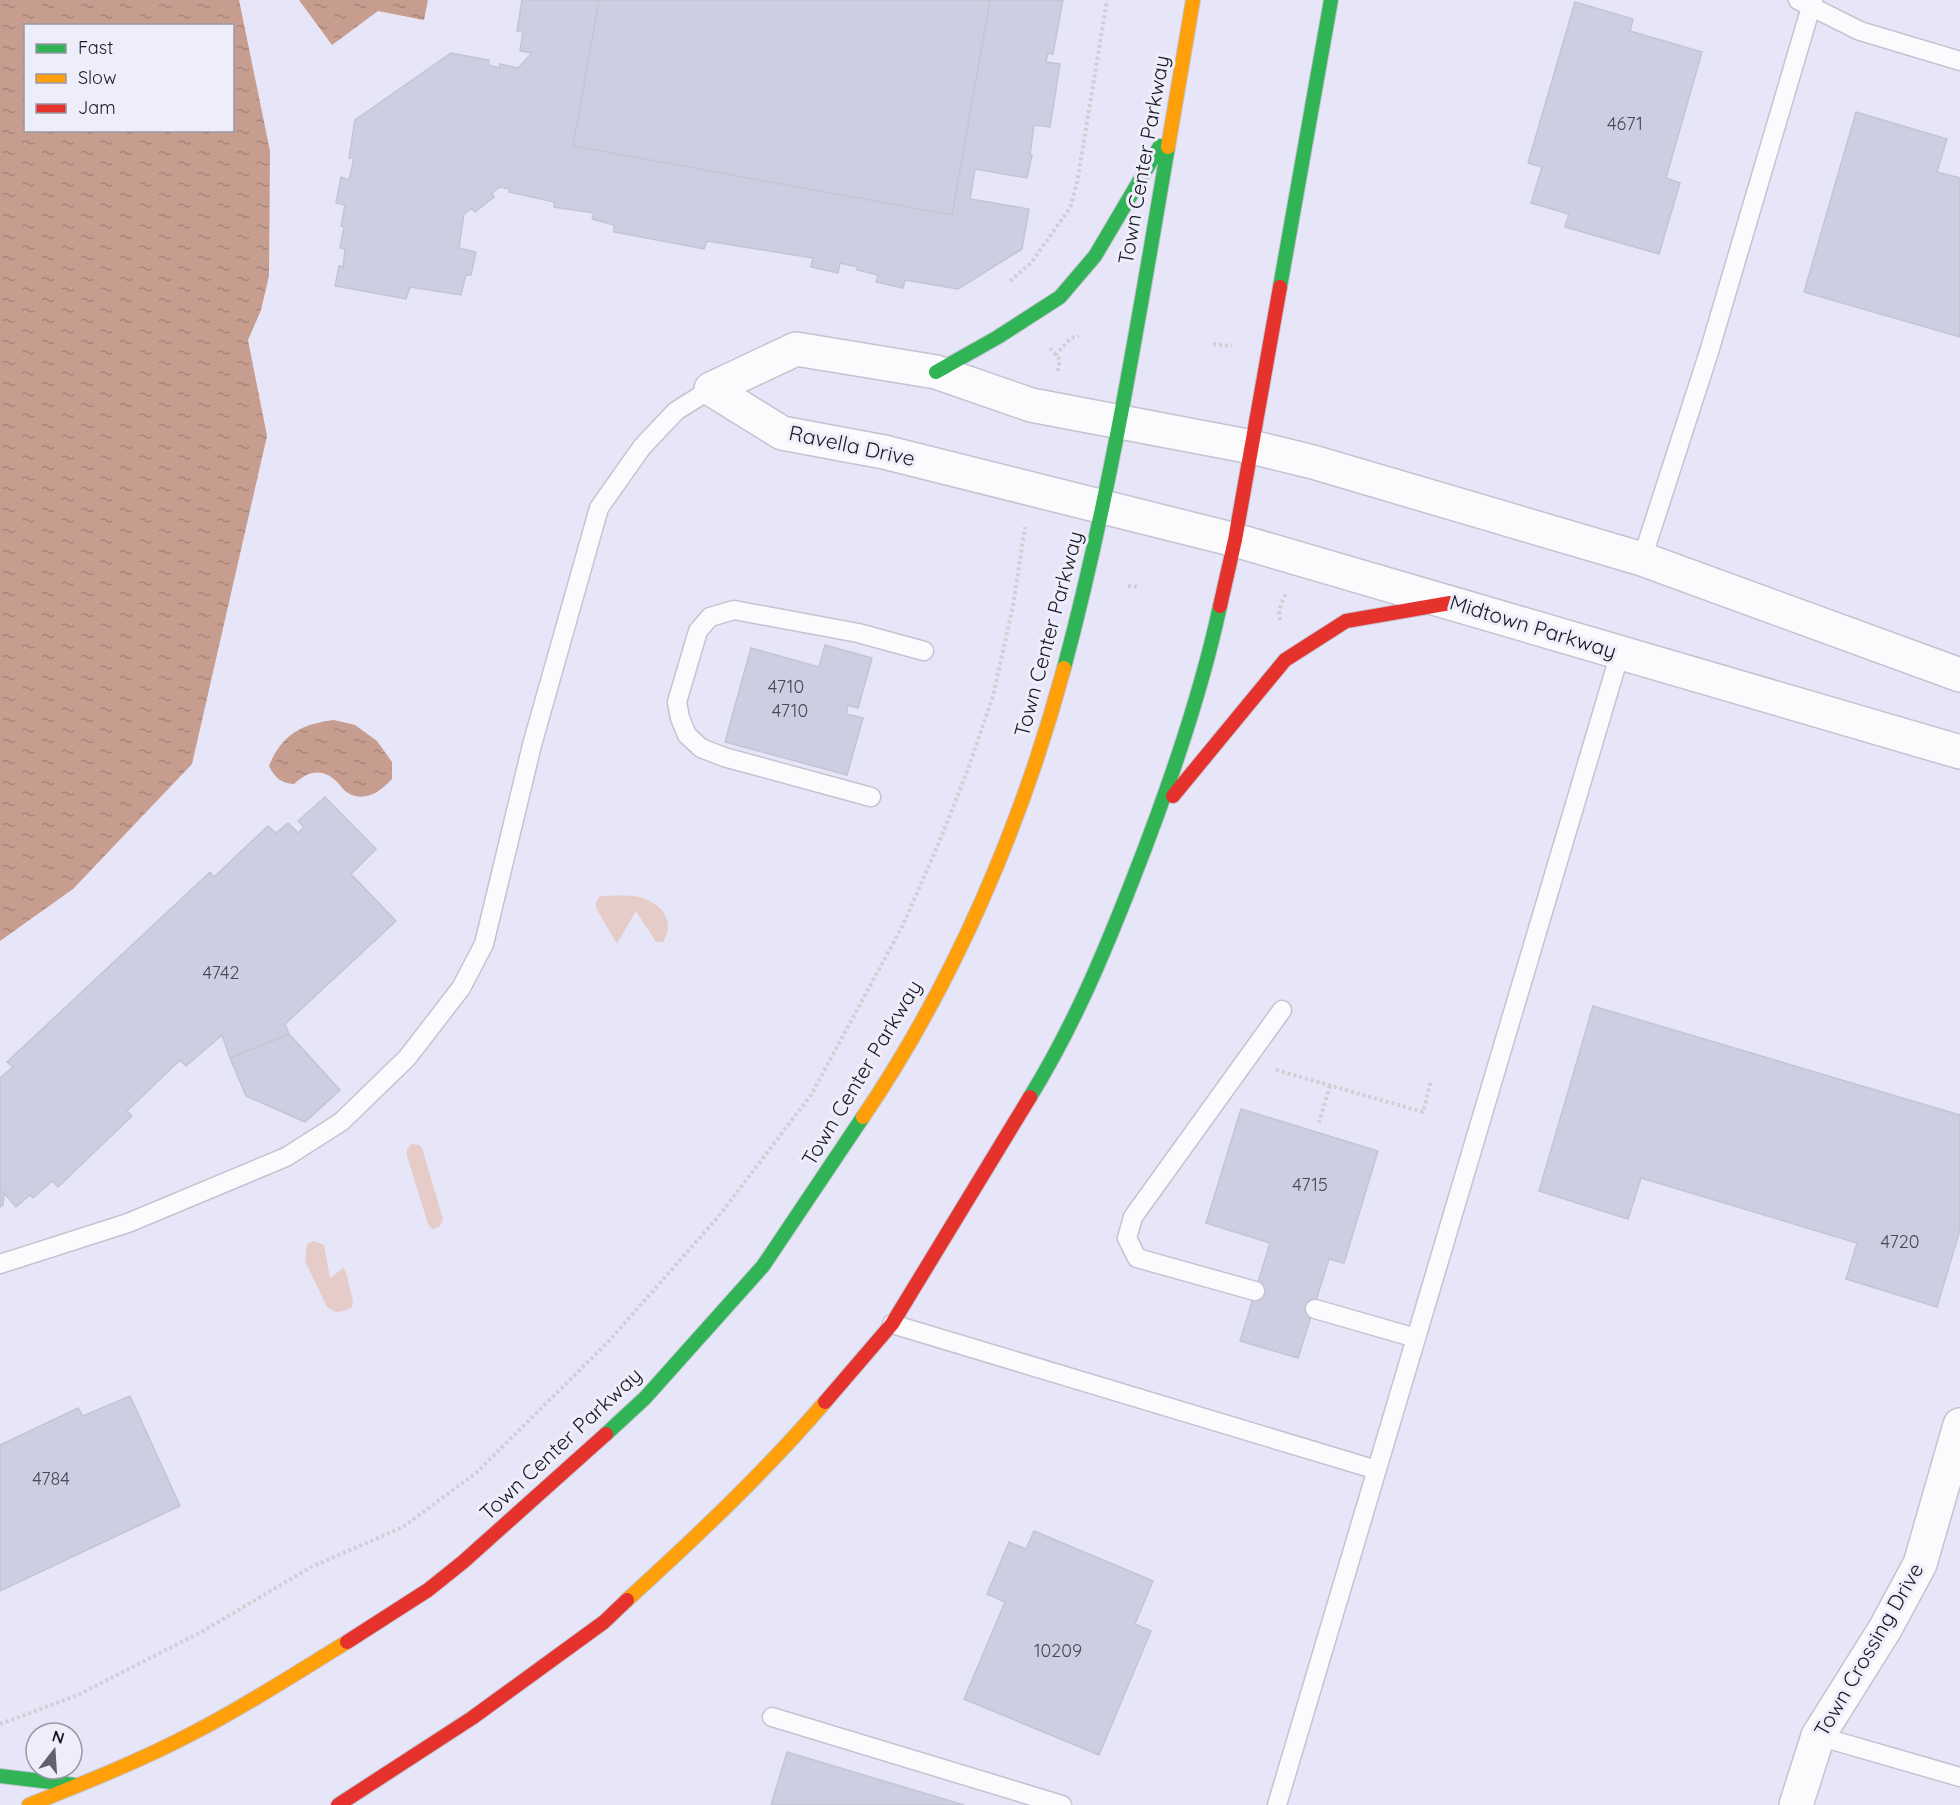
<svg xmlns="http://www.w3.org/2000/svg" width="1960" height="1805" font-family="Quicksand,sans-serif">
<style>
.garden{fill:#e5ccc8}
.water{fill:url(#water-ripples);fill-rule:evenodd}
.building{fill:#cecee2;stroke:#c4c4d3;stroke-width:1.5}
.lines{fill:none;stroke-linecap:round;stroke-linejoin:round}
.lane-casing{stroke:#c3c3d1;stroke-width:21}
.street-casing{stroke:#c3c3d1;stroke-width:36}
.fast-casing{stroke:#c3c3d1;stroke-width:16}
.slow-casing{stroke:#c3c3d1;stroke-width:16}
.jam-casing{stroke:#c3c3d1;stroke-width:16}
.path{stroke:#d0d0d4;stroke-width:4;stroke-dasharray:3 3;stroke-linecap:butt}
.lane{stroke:#fbfbfe;stroke-width:18}
.street{stroke:#fbfbfe;stroke-width:33}
.fast{stroke:#30b455;stroke-width:14}
.slow{stroke:#ff9f0a;stroke-width:14}
.jam{stroke:#e5322d;stroke-width:14}
.labels{text-anchor:middle;stroke-width:6;stroke-linejoin:round;paint-order:stroke}
.number-label{font-size:18px;fill:#484856}
.street-label{font-size:21px;fill:#181823;stroke:#eeeefb}
</style>
<defs>
<pattern id="water-ripples" width="26" height="14" patternUnits="userSpaceOnUse" patternTransform="scale(1.5)"><rect width="26" height="14" fill="#c69d8e"/><path d="M2 4q2-2 4 0t4 0M15 11q2-2 4 0t4 0" fill="none" stroke="#a9867a"/></pattern>
</defs>
<rect width="100%" height="100%" fill="#e6e6f8"/>
<path class="garden" d="M600 896C613 896 630 894 643 898 664 906 675 922 663 942H656L636 911 617 944 596 908V902Z
M411 1144 419 1145 422 1148 443 1219C441 1226 439 1228 432 1229L428 1224 407 1156V1150Z
M313 1241 324 1245 330 1278 343 1268 346 1272 353 1301 352 1307 344 1311 336 1312 327 1307 305 1261 307 1244Z"/>
<path class="water" d="M0 0H239L270 151 269 276 261 310 248 340 267 436 192 764 73 889 0 941ZM26 26H232V130H26Z
M299 0H428L424 20 378 11 332 45Z
M334 720 355 725 377 741 392 762V779C381 791 365 803 348 793 344 791 341 786 338 783 323 767 308 771 294 784 281 783 275 778 269 766 282 734 302 724 334 720Z"/>
<path class="building" d="M522 0H599L573 146 952 215 990 0H1063L1053 54 1048 53 1046 62 1060 64 1050 127 1034 125 1030 155H1032L1027 178 975 169 970 199 1029 209 1022 249 958 289 905 280 903 288 876 282 878 275 857 270V267L840 263 838 273 811 267 813 258 707 241 704 249 614 232V225L592 219 594 213 554 207V202L509 192 510 189 500 187 492 193 494 197 475 212 472 208 464 214 459 248 476 252 471 275H466L461 295 410 287 406 299 335 286 339 266 343 267 345 249 340 248 344 227 341 226 345 205 336 203 341 177 349 180 354 158H349L355 120 451 53 489 60 488 65 500 68V64L518 68 532 53 520 51 523 32 517 31Z
M599 0H990L952 215 573 146Z
M1575 2 1633 19 1630 31 1702 52 1666 178 1680 183 1659 254 1565 227 1569 214 1531 203 1542 167 1528 163Z
M1856 112 1947 139 1937 172 1960 178V337L1804 292Z
M825 645 872 658 858 708 848 705 846 714 863 718 847 775 725 742 751 648 819 667Z
M325 797 376 849 351 874 396 921 285 1024 289 1034 230 1058 222 1035 186 1066 180 1060 127 1111 132 1116 58 1187 52 1181 33 1198 30 1195 16 1207 4 1193 3 1205 0 1207V1078L13 1067 7 1062 210 872 214 877 268 826 276 833 288 823 298 833 304 827 298 821Z
M1593 1006 1960 1115V1230L1937 1307 1846 1279 1857 1243 1641 1178 1628 1219 1539 1191Z
M289 1034 340 1090 305 1122 246 1096 230 1058Z
M1241 1109 1378 1151 1344 1263 1329 1259 1298 1358 1240 1341 1270 1243 1206 1223Z
M130 1396 180 1506 0 1591V1445L78 1408 83 1416Z
M1034 1531 1153 1581 1135 1624 1151 1631 1099 1755 964 1699 1005 1602 987 1594 1009 1542 1026 1549Z
M787 1752 964 1805H771Z"/>
<g class="lines">
<defs>
<path id="lane" d="M1798 0 1860 31 1960 61
M1642 559 1709 352 1813 0
M871 797 724 757 701 748 687 735 680 718 677 702 698 631 710 617 734 610 858 633 924 651
M0 1264 128 1223 286 1157 341 1122 407 1058 461 988 484 944 532 745 599 508 642 447 676 411 711 389
M1255 1291 1137 1258 1127 1238 1133 1217 1282 1010
M1315 1309 1416 1338
M892 1324 1377 1470
M772 1717 1062 1805
M1818 1736 1960 1777
M1277 1805 1620 653"/>
<path id="street" d="M711 389 796 349 936 372 1031 405 1252 447 1313 462 1642 559 1960 675
M711 389 782 433 884 452 1235 540 1960 752
M1796 1805 1818 1736 1885 1629 1920 1564 1960 1425"/>
<path id="fast" d="M1280 287 1331 0
M936 372 998 337 1060 297 1095 256 1160 146
M1064 668C1110 497 1138 322 1168 147
M1030 1097C1073 1027 1103 956 1133 879 1168 790 1200 699 1220 606
M606 1434 645 1398 763 1266 863 1117
M0 1776 75 1785"/>
<path id="slow" d="M1168 147 1193 0
M863 1117C954 983 1022 824 1064 668
M627 1600C696 1537 764 1473 825 1402
M29 1805C84 1783 140 1761 193 1733 246 1706 296 1673 347 1642"/>
<path id="jam" d="M1220 606 1235 540 1280 287
M1173 796 1285 660 1346 621 1450 603
M825 1402 892 1324 1030 1097
M347 1642 428 1590 463 1562 606 1434
M338 1805 472 1718 604 1622 627 1600"/>
</defs>
<use href="#lane" class="lane-casing"/>
<use href="#street" class="street-casing"/>
<use href="#fast" class="fast-casing"/>
<use href="#slow" class="slow-casing"/>
<use href="#jam" class="jam-casing"/>
<path class="path" d="M1010 281 1031 263 1070 208 1077 183 1107 0
M1213 344 1232 346
M1050 348 1060 360 1057 373
M1055 355 1071 338 1079 336
M1128 586 1139 587
M1280 620 1279 610 1286 593
M1276 1070 1423 1112 1431 1081
M1319 1123 1330 1085
M0 1724 78 1695 203 1631 311 1567 403 1527 476 1473 608 1342 718 1217 811 1095 903 925 940 840 968 769 993 696 1013 606 1025 527"/>
<use href="#lane" class="lane"/>
<use href="#street" class="street"/>
<use href="#fast" class="fast"/>
<use href="#slow" class="slow"/>
<use href="#jam" class="jam"/>
</g>
<g class="labels">
<g class="number-label">
<text x="1625" y="130">4671</text>
<text x="786" y="693">4710</text>
<text x="790" y="717">4710</text>
<text x="221" y="979">4742</text>
<text x="1310" y="1191">4715</text>
<text x="1900" y="1248">4720</text>
<text x="51" y="1485">4784</text>
<text x="1058" y="1657">10209</text>
</g>
<g class="street-label">
<text transform="translate(1144 160) rotate(-80)" y="7">Town Center Parkway</text>
<text transform="translate(852 446) rotate(12)" y="7">Ravella Drive</text>
<text transform="translate(1533 627) rotate(17)" y="7">Midtown Parkway</text>
<text transform="translate(1049 634) rotate(-75)" y="7">Town Center Parkway</text>
<text transform="translate(862 1073) rotate(-59)" y="7">Town Center Parkway</text>
<text transform="translate(561 1444) rotate(-43)" y="7">Town Center Parkway</text>
<text transform="translate(1869 1650) rotate(-60)" y="7">Town Crossing Drive</text>
</g>
</g>
<rect x="24" y="24" width="210" height="108" fill="#eeeefb" stroke="#9898a5" stroke-width="1.5"/>
<rect x="36" y="44" width="30" height="9" fill="#30b455" stroke="#9898a5" stroke-width="1.5"/>
<text x="78" y="54" font-size="18" fill="#181823">Fast</text>
<rect x="36" y="74" width="30" height="9" fill="#ff9f0a" stroke="#9898a5" stroke-width="1.5"/>
<text x="78" y="84" font-size="18" fill="#181823">Slow</text>
<rect x="36" y="104" width="30" height="9" fill="#e5322d" stroke="#9898a5" stroke-width="1.5"/>
<text x="78" y="114" font-size="18" fill="#181823">Jam</text>
<g transform="translate(54 1751) rotate(17)"><circle r="28" fill="#eeeefb" stroke="#9898a5" stroke-width="1.5"/>
<path d="M0-4.5L10 22L0 15L-10 22Z" fill="#60606e"/>
<text y="-9" font-size="16" font-weight="bold" text-anchor="middle" fill="#181823">N</text>
</g>
</svg>
